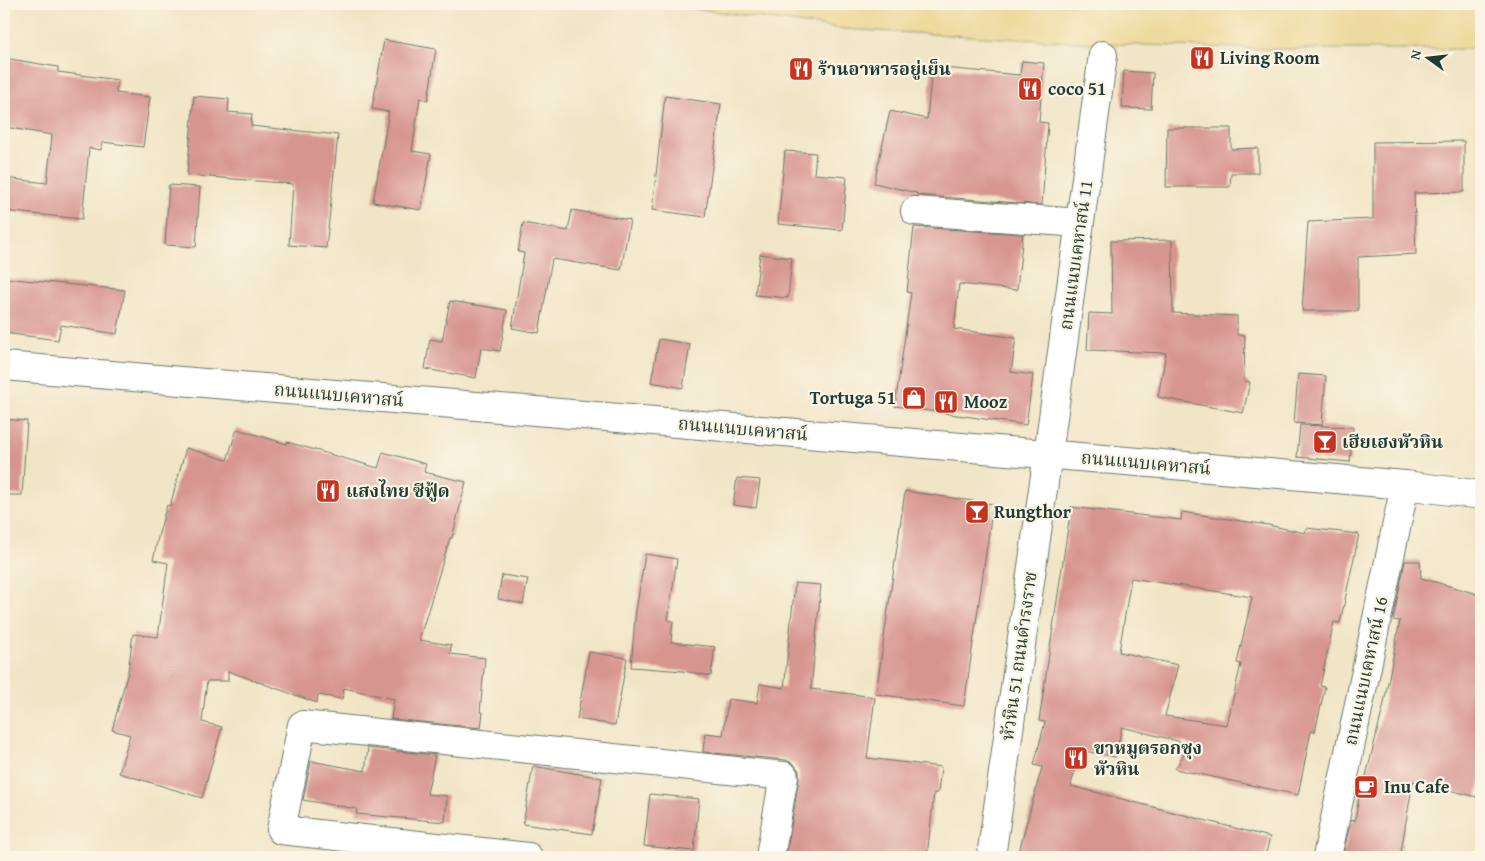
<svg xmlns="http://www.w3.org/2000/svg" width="1485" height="861" font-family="'Gentium Book Plus','Noto Serif Thai',serif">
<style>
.sand{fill:#eeda9e;stroke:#868c69}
.building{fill:#d79590;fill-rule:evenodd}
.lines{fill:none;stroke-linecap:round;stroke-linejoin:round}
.minor-casing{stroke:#687867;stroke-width:30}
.tertiary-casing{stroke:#687867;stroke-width:30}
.minor{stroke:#fff;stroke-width:28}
.tertiary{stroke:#fff;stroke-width:28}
.labels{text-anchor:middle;stroke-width:4.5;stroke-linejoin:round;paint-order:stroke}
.poi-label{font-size:18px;font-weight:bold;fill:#1f3d34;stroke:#fcf5e5;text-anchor:start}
.street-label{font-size:18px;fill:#1f3d34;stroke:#fcf5e5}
</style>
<rect width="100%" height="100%" fill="#fcf5e5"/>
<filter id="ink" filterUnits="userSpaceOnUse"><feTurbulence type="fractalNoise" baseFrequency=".02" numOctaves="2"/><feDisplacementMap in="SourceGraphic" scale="10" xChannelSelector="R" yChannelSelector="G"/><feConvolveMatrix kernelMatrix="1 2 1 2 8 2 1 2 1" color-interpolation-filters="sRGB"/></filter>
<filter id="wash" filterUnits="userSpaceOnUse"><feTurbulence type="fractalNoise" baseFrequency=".0096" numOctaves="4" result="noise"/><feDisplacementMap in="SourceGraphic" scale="20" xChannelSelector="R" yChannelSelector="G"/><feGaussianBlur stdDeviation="1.12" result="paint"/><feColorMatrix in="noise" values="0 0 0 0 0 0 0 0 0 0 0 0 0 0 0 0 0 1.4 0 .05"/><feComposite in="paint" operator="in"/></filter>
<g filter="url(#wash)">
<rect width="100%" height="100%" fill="#f1e5c7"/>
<path class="sand" d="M661 4H1481V49H1267L1112 44 842 29Z"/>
<g id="blocks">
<path class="building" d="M384 40 436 49 428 100 420 98 412 151 431 154 421 210 373 202 389 112 372 109Z
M4 58 58 67V72L118 80 116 93 150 97 143 147 102 142 101 150 89 148 82 219 4 211V178L47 183 52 135 4 127Z
M1022 61 1044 63 1039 122 1048 123 1042 205 917 195V193L874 183 890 111 927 119 932 67 1020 75Z
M1124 71 1153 73 1151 109 1122 108Z
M194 96 229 99 228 112 252 114 251 126 338 135 326 248 289 245 293 184 187 175Z
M665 96 721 104 705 217 652 210Z
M1167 128H1231V149L1258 148V173H1231L1230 187H1166Z
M1464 141V192L1414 193 1416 254 1358 257V311H1302L1308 222 1373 219V142Z
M785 151 816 153 814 174 847 177 842 230 778 224Z
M169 185 200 187 196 247 165 245Z
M572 210 630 220 621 270 552 259 539 333 512 328 524 253 518 252 523 223 568 231Z
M914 227 1023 234 1017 290 959 284 954 329 1016 338 1011 372 1033 375 1026 425 895 406 911 293 907 292Z
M1172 240 1173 313 1237 316V335H1245L1244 381 1250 382 1243 413 1158 397 1166 353 1087 350 1089 313 1112 314 1111 241Z
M760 254 792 258 788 298 755 295Z
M4 278 125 290 117 334 61 325 58 340 4 333Z
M450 301 507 310 500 351 481 348 476 378 425 369 430 339 442 341Z
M659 339 690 344 683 388 651 382Z
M1298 374 1326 376 1322 425 1294 423Z
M4 419 27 421 22 495H4Z
M1300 425 1353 427 1350 462 1297 457Z
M237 429 287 444V442L378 468 383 452 426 464 424 472 466 482 452 538H450L419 640 451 645 450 654 485 658 480 712H483L481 728 391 719 394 699 344 688 342 699 318 695 317 703 228 671V681H207L202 722 222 727 202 798 119 773 130 735 112 730 128 672 133 634 158 637 168 563 153 560 159 533 167 505 170 506 186 448 227 460Z
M737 478 760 480 756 508 733 505Z
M905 491 993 504 964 706 876 694Z
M1071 507 1181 520 1182 512 1268 525 1305 533 1306 528 1359 534 1340 623 1334 622 1320 686 1325 687 1315 732 1311 731 1298 795 1175 769 1190 744 1122 727 1115 757 1079 750 1071 786 1270 837 1265 857H1043L1019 851 1042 767 1034 765 1045 722 1039 721ZM1131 578 1252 597 1237 663 1241 664 1227 725 1165 716 1178 665 1119 652Z
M645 554 677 559 668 620 673 621 671 642 715 647 711 676 683 671 631 667 635 618Z
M1405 561H1420L1421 578 1481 595V777L1477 797 1413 781 1400 857H1346L1343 856 1351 820 1355 821 1362 780H1365L1383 708 1400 621 1393 620Z
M502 575 528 579 523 604 498 599Z
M795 583 821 585 811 689 875 697 867 758 941 767 938 793H934L927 857H786L799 779V771L794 764 786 760 703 752 705 733 723 735 728 699 757 703 760 684 784 688Z
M589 652 627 658 615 725 577 719Z
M368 748 435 755 427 794 447 796 445 822 356 814 357 809 303 800 311 761 365 771Z
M533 766 602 778 592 834 523 824Z
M650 794 699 799 694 851 644 846Z"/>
</g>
</g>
<g filter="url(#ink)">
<use href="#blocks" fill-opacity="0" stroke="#687867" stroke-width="1"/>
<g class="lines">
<defs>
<path id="minor" d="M915 211 1080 223
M1048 454 1103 55
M528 857 281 830 302 725 784 776 770 857
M1327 857 1405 485"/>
<path id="tertiary" d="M4 366 1268 473 1405 485 1481 495
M991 857 1048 454"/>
</defs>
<use href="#minor" class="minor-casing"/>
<use href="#tertiary" class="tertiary-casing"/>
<use href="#minor" class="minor"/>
<use href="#tertiary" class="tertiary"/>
</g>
</g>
<defs>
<symbol id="restaurant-square" viewBox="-11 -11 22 22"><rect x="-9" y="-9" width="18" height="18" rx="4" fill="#c8321e" stroke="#fcf5e5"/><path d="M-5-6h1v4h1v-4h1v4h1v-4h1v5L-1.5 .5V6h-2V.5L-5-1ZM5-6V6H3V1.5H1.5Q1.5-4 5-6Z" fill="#fff"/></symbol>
<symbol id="shop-square" viewBox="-11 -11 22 22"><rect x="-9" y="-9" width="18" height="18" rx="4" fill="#c8321e" stroke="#fcf5e5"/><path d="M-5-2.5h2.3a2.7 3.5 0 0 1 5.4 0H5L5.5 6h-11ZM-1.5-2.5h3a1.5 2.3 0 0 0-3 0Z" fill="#fff"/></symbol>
<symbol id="bar-square" viewBox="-11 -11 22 22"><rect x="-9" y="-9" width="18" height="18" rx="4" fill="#c8321e" stroke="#fcf5e5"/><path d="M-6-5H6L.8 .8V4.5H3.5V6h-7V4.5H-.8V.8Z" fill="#fff"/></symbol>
<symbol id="cafe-square" viewBox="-11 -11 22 22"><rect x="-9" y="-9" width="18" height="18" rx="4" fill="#c8321e" stroke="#fcf5e5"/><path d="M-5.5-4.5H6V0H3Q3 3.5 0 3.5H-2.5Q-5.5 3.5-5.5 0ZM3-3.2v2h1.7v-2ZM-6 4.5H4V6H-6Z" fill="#fff"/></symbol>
</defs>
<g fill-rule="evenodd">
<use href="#restaurant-square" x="1188" y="44" width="28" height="28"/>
<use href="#restaurant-square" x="787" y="55" width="28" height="28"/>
<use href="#restaurant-square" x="1016" y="75" width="28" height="28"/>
<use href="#shop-square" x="900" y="384" width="28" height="28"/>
<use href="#restaurant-square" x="932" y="388" width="28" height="28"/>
<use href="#bar-square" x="1311" y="428" width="28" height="28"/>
<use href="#restaurant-square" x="314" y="477" width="28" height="28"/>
<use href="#bar-square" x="963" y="498" width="28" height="28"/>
<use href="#restaurant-square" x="1062" y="744" width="28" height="28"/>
<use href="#cafe-square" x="1352" y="773" width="28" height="28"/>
</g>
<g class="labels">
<g class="poi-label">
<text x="1220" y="64">Living Room</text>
<text x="818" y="75">ร้านอาหารอยู่เย็น</text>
<text x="1048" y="95">coco 51</text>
<text x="896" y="404" text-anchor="end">Tortuga 51</text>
<text x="964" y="408">Mooz</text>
<text x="1342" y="448">เฮียเฮงหัวหิน</text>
<text x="346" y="497">แสงไทย ซีฟู้ด</text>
<text x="994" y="518">Rungthor</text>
<text x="1094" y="754">ขาหมูตรอกซุง<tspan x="1094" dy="21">หัวหิน</tspan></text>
<text x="1384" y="793">Inu Cafe</text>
</g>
<g class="street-label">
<text transform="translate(1076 255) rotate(-82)" y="6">ถนนแนบเคหาสน์ 11</text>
<text transform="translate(339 395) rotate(5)" y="6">ถนนแนบเคหาสน์</text>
<text transform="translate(743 429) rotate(5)" y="6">ถนนแนบเคหาสน์</text>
<text transform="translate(1146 463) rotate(5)" y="6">ถนนแนบเคหาสน์</text>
<text transform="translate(1019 656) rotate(-82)" y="6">หัวหิน 51 ถนนดำรงราช</text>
<text transform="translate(1366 671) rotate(-78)" y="6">ถนนแนบเคหาสน์ 16</text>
</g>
</g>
<rect width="1485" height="861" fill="none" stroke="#fcf5e5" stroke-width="20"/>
<g transform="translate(1428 58) rotate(285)" stroke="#fcf5e5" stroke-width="4" paint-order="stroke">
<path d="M0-4L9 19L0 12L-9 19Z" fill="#1f3d34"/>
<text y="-8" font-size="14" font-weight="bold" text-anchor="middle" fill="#1f3d34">N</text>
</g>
</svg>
